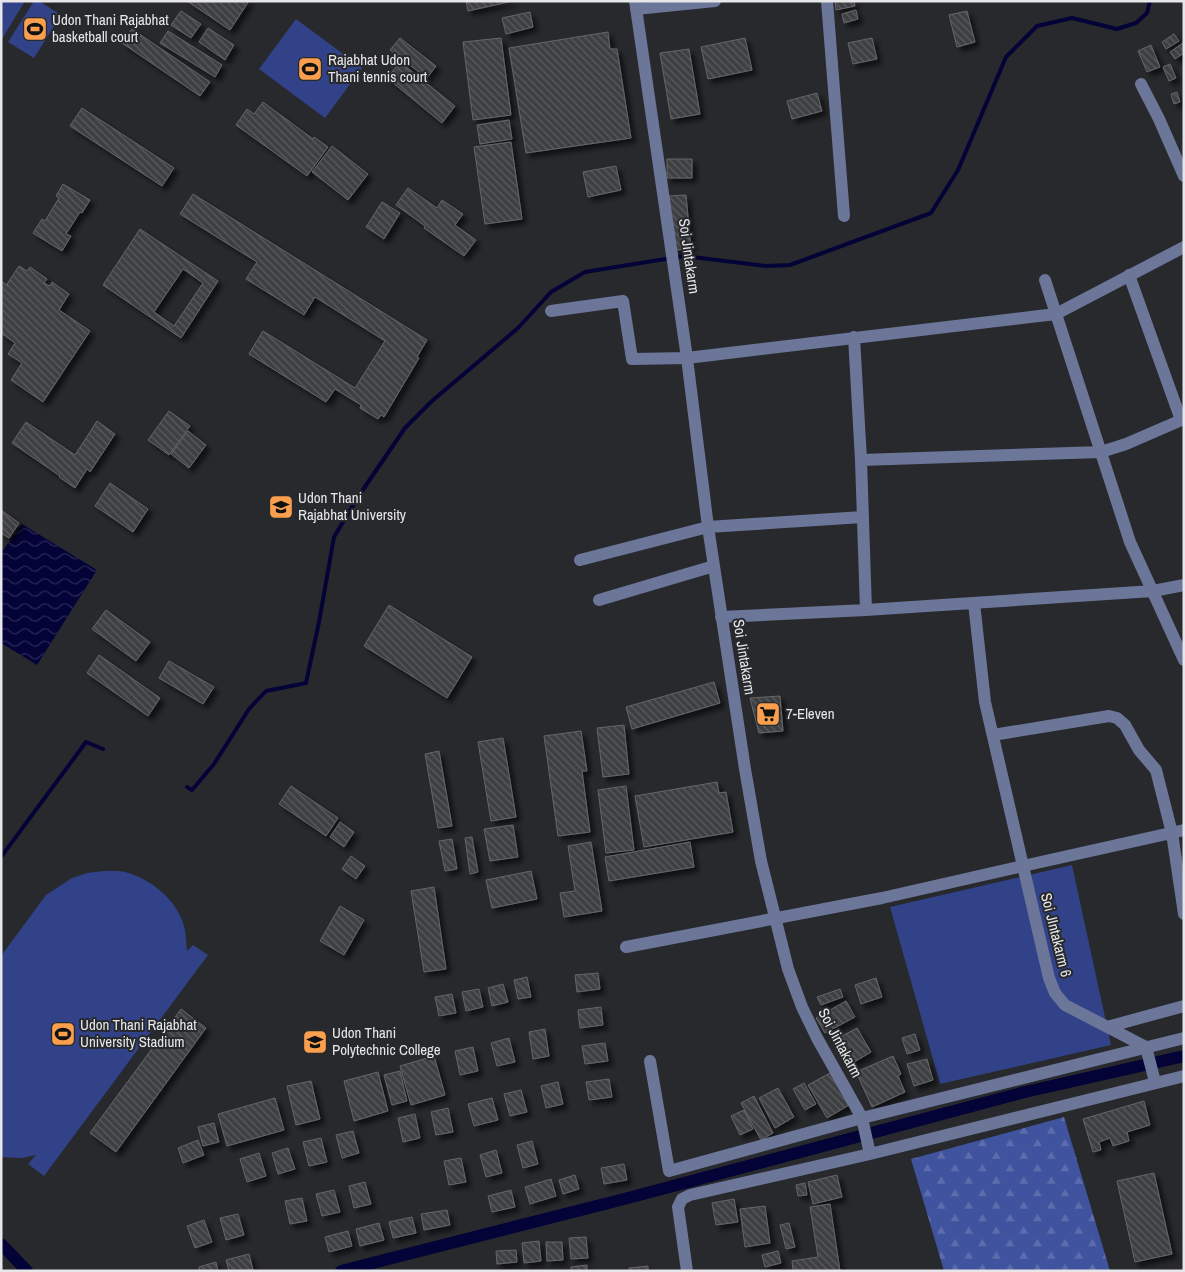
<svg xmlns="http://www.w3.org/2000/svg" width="1185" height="1272" font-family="'Archivo Narrow',sans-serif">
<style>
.grass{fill:#314288}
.forest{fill:url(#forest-firs)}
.water{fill:url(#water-waves)}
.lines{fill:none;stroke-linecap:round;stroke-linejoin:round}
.stream{stroke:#040338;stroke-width:4}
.canal{stroke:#040338;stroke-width:12}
.building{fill:url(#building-back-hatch);stroke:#656669;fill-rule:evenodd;filter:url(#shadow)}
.minor{stroke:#6b7699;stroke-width:12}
.labels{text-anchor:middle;stroke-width:4;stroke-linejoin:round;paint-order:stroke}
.poi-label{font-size:15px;fill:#e7e7e9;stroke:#27292c;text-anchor:start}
.street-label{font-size:15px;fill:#e7e7e9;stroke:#27292c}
</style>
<defs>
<pattern id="forest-firs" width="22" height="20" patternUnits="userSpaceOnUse" patternTransform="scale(1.25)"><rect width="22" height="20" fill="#40539e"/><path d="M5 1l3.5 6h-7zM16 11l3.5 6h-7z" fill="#5c6cac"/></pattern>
<pattern id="water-waves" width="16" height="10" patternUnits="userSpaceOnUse" patternTransform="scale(1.25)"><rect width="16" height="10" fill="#040338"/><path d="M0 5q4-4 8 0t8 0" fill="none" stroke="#292855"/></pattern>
<pattern id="building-back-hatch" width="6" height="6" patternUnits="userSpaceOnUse" patternTransform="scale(1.25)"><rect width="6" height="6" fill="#3e3f42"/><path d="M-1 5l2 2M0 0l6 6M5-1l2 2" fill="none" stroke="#5a5b5d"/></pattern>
<filter id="shadow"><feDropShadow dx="4.5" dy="4.5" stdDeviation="2.5" flood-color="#0009"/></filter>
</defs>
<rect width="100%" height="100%" fill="#27292c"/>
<path class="grass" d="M1 1H25L2 39 1 38Z
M34 1H39L61 15 34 58 8 42Z
M296 19 362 68 325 118 259 69Z
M1072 865 1111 1045 940 1084 890 907Z
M104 871C109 871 115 871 120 871 145 875 173 896 182 920 186 930 186 940 187 951L193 945 208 955 44 1176 28 1164 36 1155 22 1158 1 1157V956L46 895 72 878 87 873Z"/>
<path class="forest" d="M1064 1117 1110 1271H944L911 1159Z"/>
<path class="water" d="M22 524 97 570 37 665 1 643V553Z"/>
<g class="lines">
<path class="stream" d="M187 787 192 790 214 764 249 709 266 691 306 683 319 622 334 537 360 494 405 428 432 401 518 328 551 292 585 272 684 256 766 266 790 265 931 213 958 170 1006 57 1037 26 1072 18 1117 29 1136 23 1147 13 1150 1
M1 857 86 742 103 749"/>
<path class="canal" d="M1 1244 27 1271
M341 1271 628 1198 1025 1092 1184 1056"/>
</g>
<path class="building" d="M187 1H249L230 30Z
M466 1H513L468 11Z
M835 1H854L855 6 836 10Z
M856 10 858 19 844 23 842 14Z
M181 11 201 24 191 38 171 25Z
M967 11 975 42 957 47 949 15Z
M530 12 533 27 506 34 502 18Z
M208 28 234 45 225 60 199 42Z
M132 29 210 82 200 96 122 43Z
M168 31 222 65 215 77 160 43Z
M608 32 610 49H617L631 138 526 153 509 48Z
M1174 34 1179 41 1166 49 1162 42Z
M400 38 436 66 427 78 390 50Z
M501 38 511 115 473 120 463 42Z
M745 38 752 70 708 79 701 47Z
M872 38 877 59 853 64 848 43Z
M1183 43 1184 53 1175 59 1170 52Z
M1151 45 1160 67 1147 72 1138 51Z
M689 49 700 114 671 119 660 53Z
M400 62 455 106 442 123 387 78Z
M1170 64 1176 78 1169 81 1163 67Z
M1177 92 1180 102 1174 104 1171 94Z
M817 93 822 111 792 119 787 101Z
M263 102 313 139 314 137 328 147 307 176 236 125 247 109 254 114Z
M82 108 174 168 162 186 70 126Z
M509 120 512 139 480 144 477 125Z
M511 142 522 219 485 224 474 147Z
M332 146 368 174 348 200 312 172Z
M667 159H692V178H667Z
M616 166 621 190 588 197 583 172Z
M63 184 90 200 82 213 80 212 66 234 71 236 62 251 33 233 42 219 45 221 59 198 56 196Z
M408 188 437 208 442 200 463 214 455 225 476 240 464 256 424 228 425 226 396 205Z
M193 194 427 340 417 357 419 358 384 417 381 415 378 419 360 408 361 405 335 389 326 402 249 354 263 331 355 388 385 341 315 297 304 315 246 279 257 262 180 214Z
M686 195 691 249 675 250 669 196Z
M382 202 400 213 384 239 366 227Z
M140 229 218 281 181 338 103 285ZM183 269 203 283 174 326 154 312Z
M19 266 27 271 30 267 47 279 44 283 50 286 52 282 69 294 59 310 90 331 43 402 11 380 22 363 8 354 15 343 1 333V281L8 286 7 284Z
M169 411 190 426 169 455 148 440Z
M97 421 115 434 90 472 87 469 75 488 59 477 60 476 12 443 26 422 75 455Z
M188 431 206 445 189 468 171 454Z
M110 483 148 509 133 532 95 506Z
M1 510 19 523 9 538 1 533Z
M389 605 472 657 447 698 364 646Z
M106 610 150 642 136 661 92 629Z
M99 655 160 698 148 716 87 673Z
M169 661 214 687 203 704 159 678Z
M714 682 720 703 632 729 626 707Z
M780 696 783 731 759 733 750 698Z
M624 725 629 774 603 777 597 728Z
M581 731 587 771H582L590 832 558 836 544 736Z
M503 738 516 817 491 821 478 742Z
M439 751 452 826 438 828 425 754Z
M717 782 719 793 726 792 733 832 644 847 635 796Z
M291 786 338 818 326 836 279 804Z
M626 786 634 850 606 853 598 790Z
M340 822 354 832 344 847 330 837Z
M513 825 518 857 490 861 484 829Z
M472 837 478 872 470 874 465 838Z
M452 839 457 869 445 871 439 841Z
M591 842 602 911 564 917 560 893 575 891 568 846Z
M690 842 694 867 609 881 605 857Z
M351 856 365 866 356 879 342 869Z
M531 871 537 899 492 908 486 880Z
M434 887 446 969 424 972 411 891Z
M340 906 364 920 344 955 320 941Z
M598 973 600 989 577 992 575 975Z
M527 977 531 997 518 999 514 980Z
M876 978 882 997 861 1004 855 985Z
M503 984 508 1002 492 1006 488 988Z
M479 989 483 1007 466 1011 462 992Z
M840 989 843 997 821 1005 817 997Z
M452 994 456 1013 439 1016 435 997Z
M846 1001 855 1017 825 1033 816 1018Z
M601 1007 603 1025 580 1028 578 1010Z
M181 1009 206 1028 116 1152 90 1133Z
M857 1028 871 1052 849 1065 835 1040Z
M545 1029 549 1056 533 1059 529 1032Z
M915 1034 920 1050 907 1054 902 1038Z
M509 1038 515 1062 497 1066 491 1043Z
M605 1043 608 1061 585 1064 582 1046Z
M473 1047 478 1071 460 1075 455 1051Z
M434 1056 445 1095 411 1105 400 1066Z
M893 1056 901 1074 898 1076 905 1092 872 1107 856 1072Z
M927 1059 933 1080 914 1086 907 1064Z
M400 1071 407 1101 392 1105 384 1075Z
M378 1072 388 1111 354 1121 344 1081Z
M830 1073 849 1105 827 1118 808 1085Z
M609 1079 612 1097 589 1100 586 1082Z
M311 1081 320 1119 296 1125 287 1086Z
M558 1082 563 1104 546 1108 541 1086Z
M804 1083 816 1104 805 1110 793 1089Z
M778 1088 794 1117 775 1128 759 1098Z
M521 1090 527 1112 510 1116 504 1094Z
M754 1096 773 1133 761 1140 741 1103Z
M275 1098 284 1130 227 1146 218 1114Z
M492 1098 498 1120 474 1126 468 1104Z
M1144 1101 1150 1125 1127 1132 1129 1141 1113 1146 1110 1138 1099 1142 1101 1150 1093 1152 1083 1119Z
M448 1108 453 1132 436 1135 431 1112Z
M744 1110 753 1129 740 1135 731 1116Z
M415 1114 420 1138 403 1142 398 1118Z
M214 1123 219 1142 203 1146 198 1127Z
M353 1131 359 1153 342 1158 336 1135Z
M321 1138 327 1162 309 1166 303 1142Z
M198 1140 204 1155 183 1163 178 1148Z
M532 1141 538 1164 523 1168 517 1145Z
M288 1148 295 1169 278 1174 272 1153Z
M496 1150 502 1173 486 1177 480 1155Z
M259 1153 266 1176 247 1182 240 1159Z
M461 1158 466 1182 449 1185 444 1161Z
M624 1164 627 1180 604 1184 601 1168Z
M1154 1173 1172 1254 1135 1262 1117 1181Z
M575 1175 579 1189 563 1194 559 1180Z
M837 1175 842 1197 813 1204 808 1182Z
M551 1179 556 1196 530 1204 525 1187Z
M365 1182 371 1204 354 1208 349 1186Z
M805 1183 807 1195 798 1196 796 1185Z
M334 1190 340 1212 322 1216 316 1194Z
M511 1190 515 1207 492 1212 488 1196Z
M302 1198 307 1221 290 1224 285 1201Z
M734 1199 738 1222 716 1225 712 1203Z
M830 1204 840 1271H793L792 1261 818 1257 810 1207Z
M765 1206 770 1243 745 1247 740 1209Z
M447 1210 450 1225 424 1230 421 1214Z
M238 1214 244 1235 226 1240 220 1218Z
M412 1217 416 1233 393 1238 389 1222Z
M204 1220 212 1242 195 1248 187 1226Z
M379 1223 384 1240 360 1246 356 1229Z
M789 1223 795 1247 786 1249 780 1225Z
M348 1231 352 1246 329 1252 325 1237Z
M586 1237 588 1258 571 1259 569 1238Z
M539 1241 541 1261 524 1263 522 1243Z
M546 1242H562L563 1260 547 1261Z
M516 1250 517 1262 497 1264 496 1251Z
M778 1251 781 1263 765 1267 762 1255Z
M249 1254 253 1270 229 1271 226 1260Z
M216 1262 218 1271H199V1267Z
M587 1265V1271H571V1267Z
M648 1266V1271H629V1268Z"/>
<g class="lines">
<path class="minor" d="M635 1 687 358 708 527 745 769 761 861 788 969 802 1007 817 1038 862 1118 870 1154
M827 1 844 216
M636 9 715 1
M1141 84 1159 119 1184 176
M1129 275 1181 420
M1045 280 1130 542 1184 660
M551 311 623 301 632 359 687 358 1056 314 1184 247
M854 337 861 460 866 610
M861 460 1101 452 1126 444 1184 419
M580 560 708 527 863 517
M599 600 714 566
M974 603 985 702 1023 866 1184 830
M721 617 866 610 1153 591 1184 585
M993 735 1109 716 1117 718 1125 725 1139 750 1156 770 1172 833 1184 914
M626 947 882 898 1023 866 1049 978 1055 993 1065 1005 1146 1047 1155 1082
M1107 1027 1184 1006
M650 1061 669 1171 862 1118 1184 1038
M687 1271 678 1207 682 1199 690 1195 870 1154 1184 1076"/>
</g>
<defs>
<symbol id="stadium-square" viewBox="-11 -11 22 22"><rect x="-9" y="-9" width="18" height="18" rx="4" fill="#fa9f4e" stroke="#27292c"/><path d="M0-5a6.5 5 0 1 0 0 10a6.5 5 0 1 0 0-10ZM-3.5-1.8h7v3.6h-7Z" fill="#111"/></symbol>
<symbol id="university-square" viewBox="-11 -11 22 22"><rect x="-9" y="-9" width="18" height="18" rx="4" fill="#fa9f4e" stroke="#27292c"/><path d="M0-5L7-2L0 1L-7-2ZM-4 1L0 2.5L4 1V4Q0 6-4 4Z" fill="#111"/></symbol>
<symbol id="supermarket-square" viewBox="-11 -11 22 22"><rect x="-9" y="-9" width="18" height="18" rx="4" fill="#fa9f4e" stroke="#27292c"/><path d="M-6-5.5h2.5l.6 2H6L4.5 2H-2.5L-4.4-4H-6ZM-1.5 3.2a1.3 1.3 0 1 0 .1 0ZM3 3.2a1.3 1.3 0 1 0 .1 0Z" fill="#111"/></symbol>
</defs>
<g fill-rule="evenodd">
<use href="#stadium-square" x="21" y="15" width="28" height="28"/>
<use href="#stadium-square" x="296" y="55" width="28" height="28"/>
<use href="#university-square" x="267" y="493" width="28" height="28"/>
<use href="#supermarket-square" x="754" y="700" width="28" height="28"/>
<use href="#stadium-square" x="49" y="1020" width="28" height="28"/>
<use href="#university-square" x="301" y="1028" width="28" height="28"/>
</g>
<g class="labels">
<g class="poi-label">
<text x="52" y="25">Udon Thani Rajabhat<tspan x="52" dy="17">basketball court</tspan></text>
<text x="328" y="65">Rajabhat Udon<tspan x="328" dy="17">Thani tennis court</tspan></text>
<text x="298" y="503">Udon Thani<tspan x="298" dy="17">Rajabhat University</tspan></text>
<text x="786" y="719">7-Eleven</text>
<text x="80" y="1030">Udon Thani Rajabhat<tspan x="80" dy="17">University Stadium</tspan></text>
<text x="332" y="1038">Udon Thani<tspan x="332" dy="17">Polytechnic College</tspan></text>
</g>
<g class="street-label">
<text transform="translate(689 256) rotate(82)" y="5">Soi Jintakarm</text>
<text transform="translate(744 657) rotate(81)" y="5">Soi Jintakarm</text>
<text transform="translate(1056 935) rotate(76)" y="5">Soi JIntakarm 6</text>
<text transform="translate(840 1043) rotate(62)" y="5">Soi Jintakarm</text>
</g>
</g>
<rect width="1185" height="1272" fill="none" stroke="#e7e7e9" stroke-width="5"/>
</svg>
